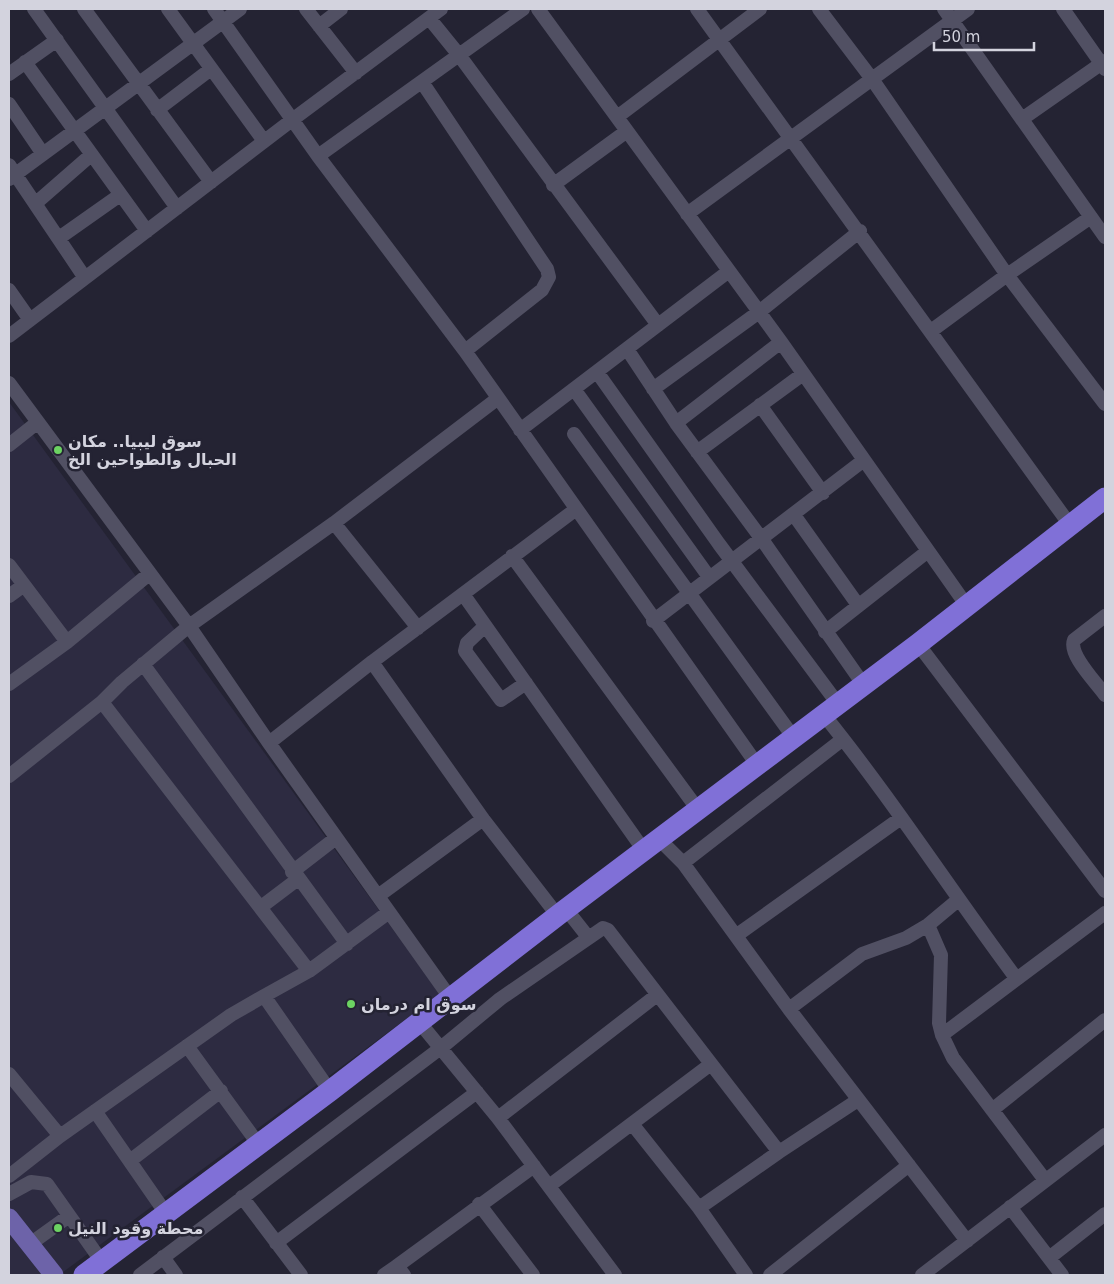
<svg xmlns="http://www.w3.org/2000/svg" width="1114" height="1284" font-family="'DejaVu Sans','Noto Naskh Arabic',sans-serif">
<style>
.built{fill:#2d2b41}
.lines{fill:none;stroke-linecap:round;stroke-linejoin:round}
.minor{stroke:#515063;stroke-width:14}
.major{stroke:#6d63a9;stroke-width:19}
.highway{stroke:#8070d7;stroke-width:21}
.poi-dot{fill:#6cd362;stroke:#242333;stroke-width:2}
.labels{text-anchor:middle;stroke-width:5;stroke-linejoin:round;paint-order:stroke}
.poi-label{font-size:16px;font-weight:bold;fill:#d3d3de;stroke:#242333;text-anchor:start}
</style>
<rect width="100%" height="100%" fill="#242333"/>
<path class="built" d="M9 402 440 994 59 1275H9Z"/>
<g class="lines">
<path class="minor" d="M34 9 177 208
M84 9 211 182
M168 9 264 141
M214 9 318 156 465 351 758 766
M306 9 356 73
M538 9 781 342 967 606
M697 9 1070 525
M819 9 872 79 1007 275 1105 404
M944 9 1105 237
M1063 9 1105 69
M429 18 459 55 658 325
M319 26 341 9
M25 62 147 231
M9 74 57 40
M422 82 547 269 549 277 542 290 465 351
M9 104 43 154
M157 110 211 69
M617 117 760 9
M1022 119 1105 61
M318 156 523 9
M9 165 85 278
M9 179 240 9
M553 185 627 131
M36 203 91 155
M687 214 968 9
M59 238 120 195
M9 290 30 320
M931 331 1007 275 1091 217
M9 336 292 120 441 9
M627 349 676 423 761 538 863 684
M597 372 719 544 838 704
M9 383 189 626 269 743 451 999
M574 389 709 577
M653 389 759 312 860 231
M760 405 823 493
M676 423 781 342
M520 430 729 271
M574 434 794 738
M9 445 38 422
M697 452 803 374
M794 515 858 605
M334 523 418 628
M512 556 699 811
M9 565 67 642
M463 594 645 852
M9 596 24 585
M1105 616 1074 640C1068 655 1096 682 1105 695
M653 621 864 460
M485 626 467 643 465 651 501 700 526 683
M825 632 928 551
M918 644 1105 891
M372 662 483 819 558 916
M143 664 347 944
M9 684 67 642 149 574
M102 702 309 971
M824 715C892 799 951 891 1016 978
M269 743 372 662 575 510
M9 776 102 702 122 682 189 626 334 523 497 399
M660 840 683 863 789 1009 967 1241
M683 863 843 739
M292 872 336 838
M378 896 483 819
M261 907 298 879
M566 909 588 937
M928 925 941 955 939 1023 942 1035 953 1058 1045 1180
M737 935 901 818
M264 996 309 971 389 912
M789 1009 862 954 906 938 928 925 958 900
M420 1023 498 1118 615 1275
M942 1035 1105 913
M187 1046 259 1145
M9 1074 60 1136
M992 1110 1105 1020
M95 1111 167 1215
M498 1118 657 995
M633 1125 699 1208 746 1275
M131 1160 221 1091
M9 1176 60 1136 231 1015 264 996 330 1091
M549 1186 711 1064
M9 1194 31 1182 47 1184 102 1262
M242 1197 301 1275
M479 1204 533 1275
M1010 1207 1062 1275
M699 1208 779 1152 858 1100
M276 1243 477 1092
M30 1244 69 1216
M163 1257 176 1275
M1049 1258 1105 1214
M140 1275 442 1047 500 999 603 928 608 930 779 1152
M384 1275 397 1266
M404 1275 397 1266 534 1166
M770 1275 909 1165
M922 1275 1105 1135"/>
<path class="major" d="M9 1218 54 1275"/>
<path class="highway" d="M84 1275 330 1091 566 909 918 644 1105 498"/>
</g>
<g class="poi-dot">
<circle cx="58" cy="450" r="5"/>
<circle cx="351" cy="1004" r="5"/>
<circle cx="58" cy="1228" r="5"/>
</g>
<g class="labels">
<g class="poi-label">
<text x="68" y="447">سوق ليبيا.. مكان<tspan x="68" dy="18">الحبال والطواحين الخ</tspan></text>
<text x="361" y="1010">سوق ام درمان</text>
<text x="68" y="1234">محطة وقود النيل</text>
</g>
</g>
<rect width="1114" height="1284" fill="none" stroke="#d3d3de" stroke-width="20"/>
<path d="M934 42v8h100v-8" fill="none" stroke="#d3d3de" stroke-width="2.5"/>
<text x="942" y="42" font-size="15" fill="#d3d3de" stroke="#242333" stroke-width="4" paint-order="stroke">50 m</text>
</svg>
